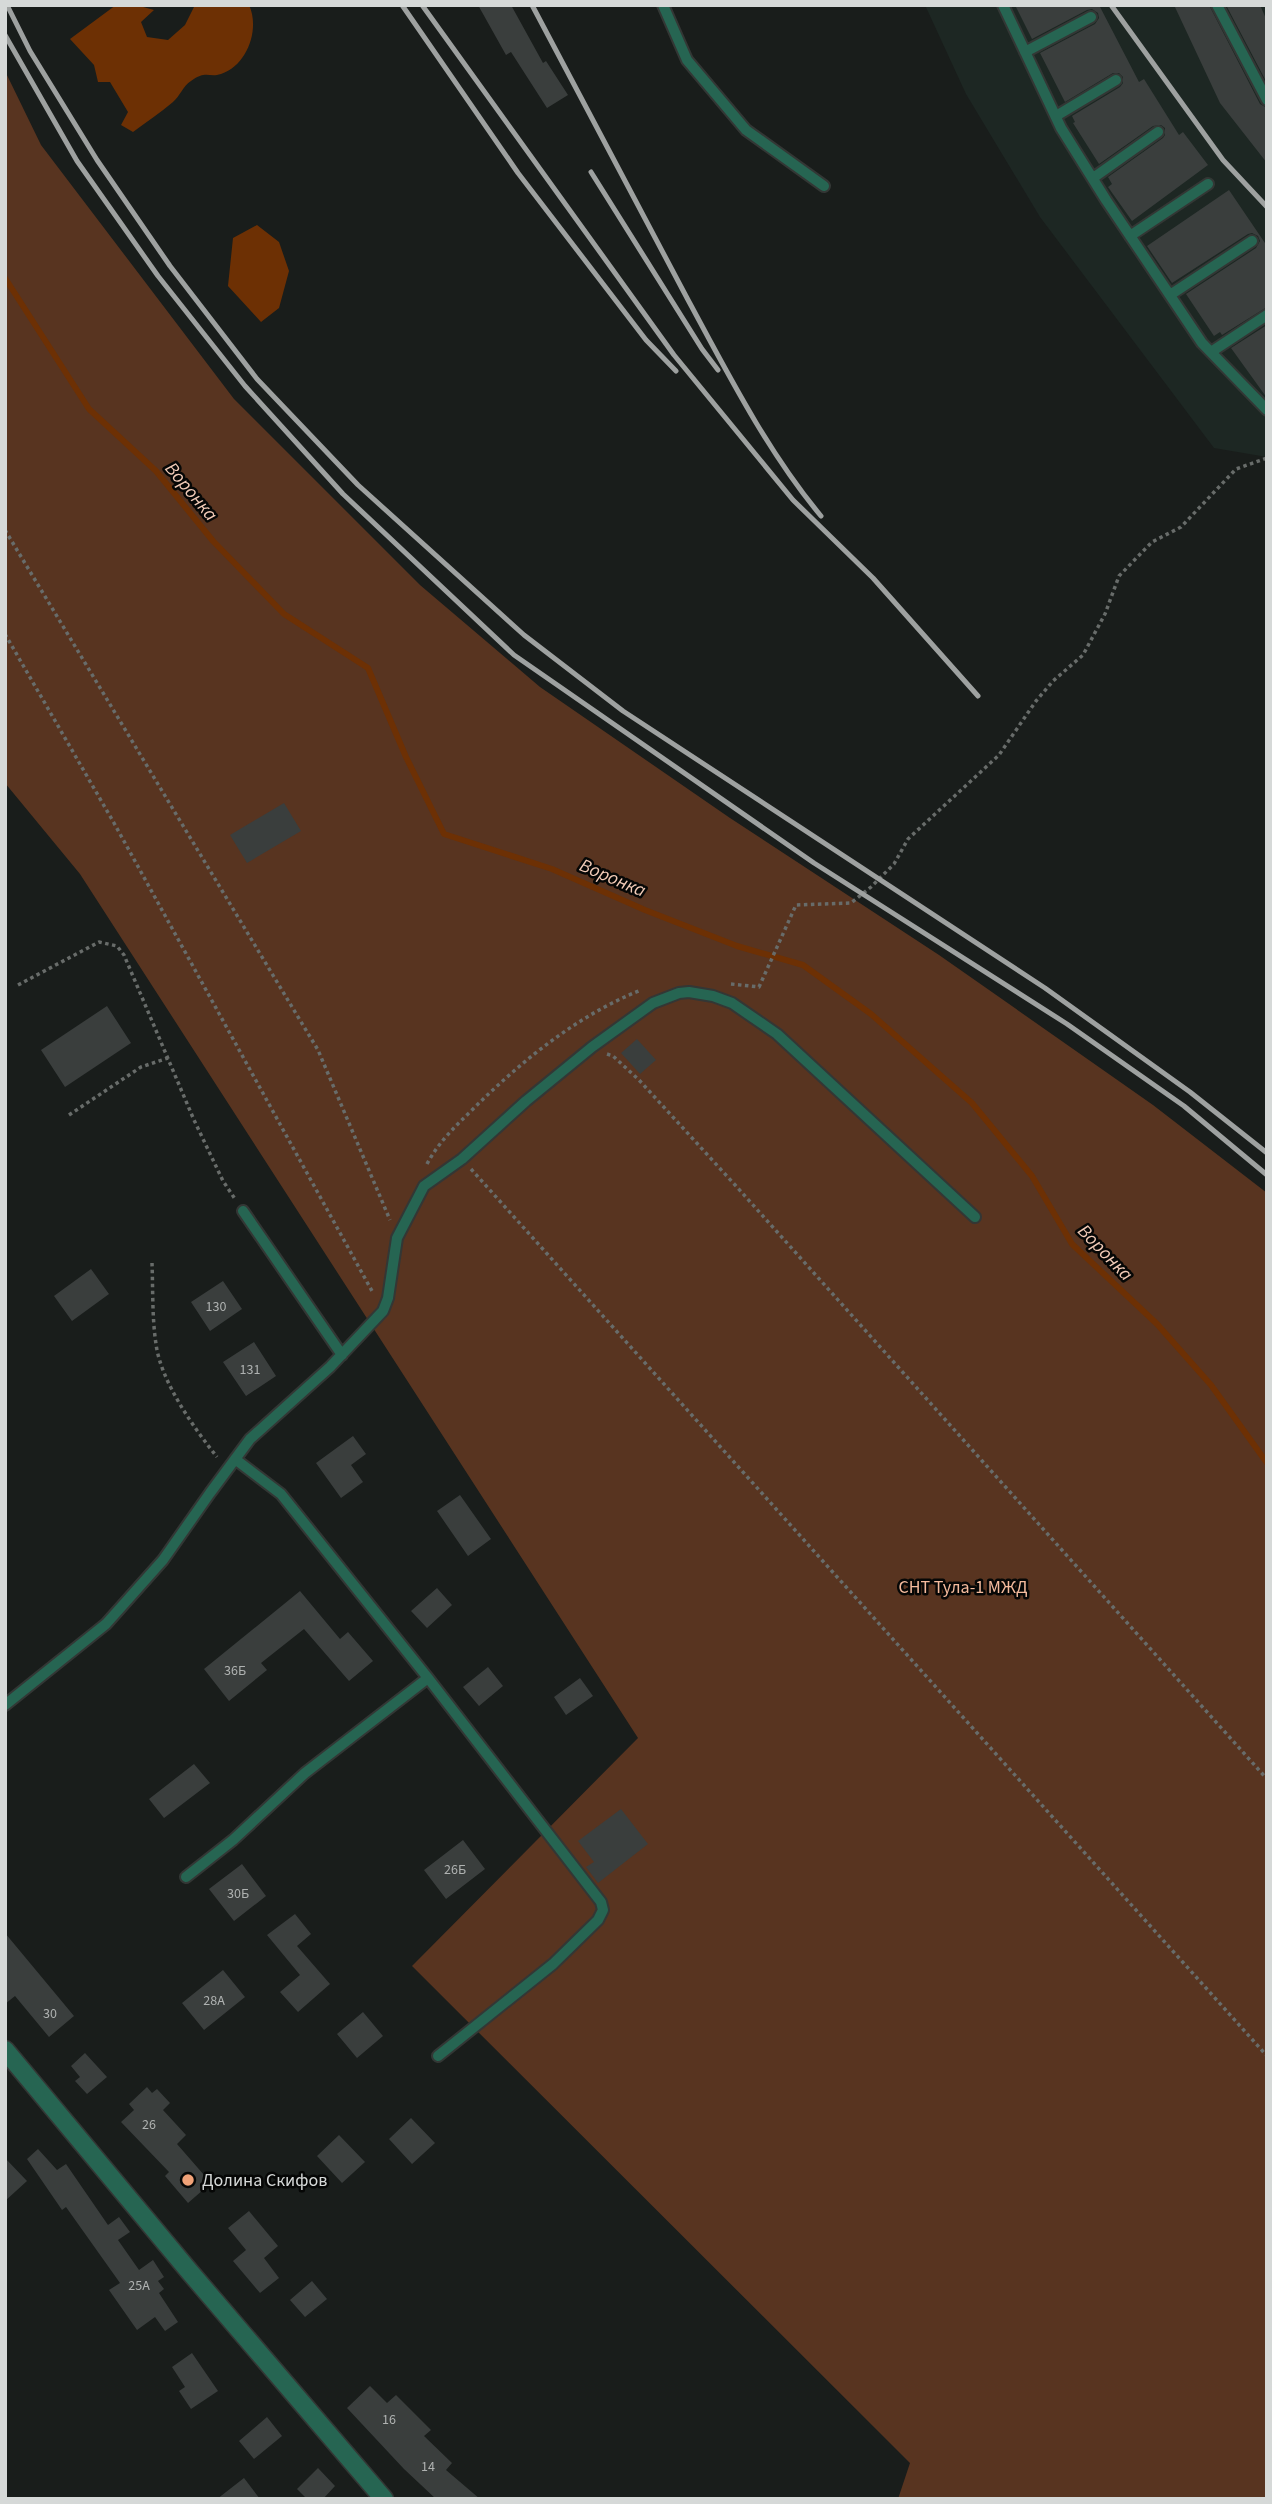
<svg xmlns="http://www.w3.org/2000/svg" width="1272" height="2504" font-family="'Source Sans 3',sans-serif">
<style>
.built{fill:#1d2723}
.green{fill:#583420}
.water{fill:#6d3004}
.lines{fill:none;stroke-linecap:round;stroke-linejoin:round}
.stream{stroke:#6d3004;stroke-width:6}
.building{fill:#3a3e3d}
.lane-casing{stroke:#333735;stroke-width:14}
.street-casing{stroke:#333735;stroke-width:21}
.path{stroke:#686c6a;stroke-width:3.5;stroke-dasharray:3.5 3.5;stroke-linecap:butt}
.lane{stroke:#266552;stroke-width:10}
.street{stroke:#266552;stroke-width:18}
.rail{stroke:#9ea1a0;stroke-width:5}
.poi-dot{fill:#f0a278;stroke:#060706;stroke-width:2.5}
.labels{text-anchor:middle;stroke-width:5;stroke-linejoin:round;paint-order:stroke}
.number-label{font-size:14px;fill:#afb2b1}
.park-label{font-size:18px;fill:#f5bb9d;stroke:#060706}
.poi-label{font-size:18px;fill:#d6d9d8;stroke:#060706;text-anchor:start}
.water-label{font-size:19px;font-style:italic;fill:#f2cbb7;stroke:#060706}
</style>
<rect width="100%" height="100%" fill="#191d1b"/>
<path class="built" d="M925 5H1267V457L1214 448 1040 217 966 94Z"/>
<path class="green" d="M5 71 41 145 234 399 420 585 540 687 730 818 939 955 1153 1105 1267 1193V2499H898L910 2463 412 1966 638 1738 80 874 5 783Z"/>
<path class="water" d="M116 5H136L154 10 141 22 147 37 168 40 185 25 195 5H249C260 28 248 65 221 74 209 78 206 70 191 81 183 86 180 96 173 102 160 113 146 122 133 132L121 125 128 112 110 82H98L94 65 70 39Z
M257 225 279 242 289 271 279 308 261 322 228 286 233 238Z"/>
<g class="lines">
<path class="stream" d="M5 278 89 409 156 471 213 541 284 614 368 668 406 757 444 834 552 869 645 910 737 946 803 965 871 1014 972 1103 1032 1176 1072 1244 1157 1324 1211 1385 1267 1463"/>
</g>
<path class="building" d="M478 5H511L543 63 546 61 568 95 547 108 511 52 506 55Z
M1015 5H1099L1139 82 1144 79 1179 135 1183 132 1208 165 1132 221 1108 187 1112 184 1108 177 1163 138 1165 135V128L1161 125 1153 126 1099 164 1073 123 1075 122 1072 116 1120 87 1123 83V77L1119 73H1113L1065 102 1040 53 1095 24 1099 18 1098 13 1092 9 1087 10 1032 39Z
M1174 5H1209L1260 104 1267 108V163L1220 103Z
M1226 5H1260L1267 21V83Z
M1229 190 1267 246V307L1222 335 1220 332 1214 336 1186 294 1256 248 1260 241 1258 236 1252 233 1248 234 1172 283 1147 246Z
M1267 325V398L1231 348Z
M284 803 301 831 247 863 230 835Z
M107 1006 131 1043 65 1087 41 1050Z
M637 1039 656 1060 640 1074 621 1053Z
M91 1269 109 1294 72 1321 54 1296Z
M223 1281 242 1309 210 1331 191 1302Z
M254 1342 276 1376 246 1396 223 1362Z
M353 1436 366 1454 351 1465 363 1482 341 1498 316 1463Z
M460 1495 491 1539 468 1556 437 1511Z
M437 1588 452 1605 427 1628 411 1611Z
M300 1591 340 1639 348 1632 373 1661 349 1681 304 1629 261 1663 267 1670 229 1701 204 1669Z
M488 1667 503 1686 479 1706 463 1687Z
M580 1678 593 1696 566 1715 554 1697Z
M194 1764 210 1783 164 1818 149 1799Z
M621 1809 648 1844 598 1883 586 1867 594 1862 578 1841Z
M463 1840 485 1869 446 1899 424 1870Z
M242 1864 266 1896 234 1921 209 1889Z
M295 1914 311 1934 297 1946 330 1984 298 2012 280 1992 300 1975 267 1935Z
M5 1933 74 2016 49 2037 15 1996 5 2004Z
M223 1970 245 1997 204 2030 182 2003Z
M363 2012 383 2036 357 2058 337 2034Z
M85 2053 107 2077 87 2094 75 2081 80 2077 71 2066Z
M147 2087 152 2093 157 2089 170 2103 163 2110 186 2135 177 2144 211 2183 188 2203 165 2176 169 2172 121 2122 134 2110 129 2104Z
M411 2118 435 2143 412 2164 389 2139Z
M339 2135 365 2162 342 2183 317 2156Z
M38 2149 57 2170 66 2164 108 2225 119 2217 130 2232 118 2240 139 2270 153 2260 164 2277 158 2281 164 2289 159 2293 178 2322 165 2331 155 2317 137 2330 109 2290 120 2283 66 2207 62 2210 27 2159Z
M5 2158 27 2181 5 2201Z
M249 2211 278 2246 264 2258 279 2278 260 2293 233 2261 246 2250 228 2228Z
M312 2281 327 2299 305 2317 290 2300Z
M192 2353 218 2391 191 2409 179 2391 185 2387 172 2367Z
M370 2386 387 2403 396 2395 431 2430 424 2436 452 2463 446 2470 480 2499H436L404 2469 347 2408Z
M267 2417 282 2436 254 2459 239 2441Z
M318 2468 335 2486 323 2499H307L297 2489Z
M244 2478 260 2499H217Z"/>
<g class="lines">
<defs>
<path id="lane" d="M663 5 687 60 746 130 824 186
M1003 5 1061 128 1106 200 1202 343 1267 410
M1217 5 1267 100
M1025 52 1091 17
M1056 116 1116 80
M1093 178 1158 132
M1130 236 1208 184
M1170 295 1252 241
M1211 352 1267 315
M243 1211 342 1355
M235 1459 281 1494 428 1678 601 1902 603 1910 598 1920 553 1964 438 2056
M5 1705 106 1624 163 1560 210 1493 250 1439 330 1367 383 1311 388 1298 397 1238 424 1186 462 1159 526 1101 592 1047 653 1003 679 993 689 992 713 996 732 1003 777 1034 975 1217
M186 1877 233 1840 305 1773 428 1678"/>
<path id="street" d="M5 2050 189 2271 384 2499"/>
</defs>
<use href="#lane" class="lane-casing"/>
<use href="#street" class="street-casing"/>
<path class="path" d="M5 530 318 1050 390 1220
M5 634 114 823 372 1291
M731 984 759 987 796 905 851 903 871 887 894 864 908 839 999 755 1036 701 1053 681 1083 655 1105 614 1119 576 1152 542 1181 527 1236 469 1267 458
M18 985 99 942 117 946 124 955 194 1120 223 1181 235 1199
M607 1054 613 1056 639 1080 736 1186 1267 1779
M69 1115 141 1067 168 1058
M427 1164C439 1141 457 1125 475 1107 523 1060 578 1015 641 990
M471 1169 1267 2056
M152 1263C153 1289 152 1318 156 1344 161 1382 194 1428 217 1457"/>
<use href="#lane" class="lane"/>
<use href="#street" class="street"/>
<path class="rail" d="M7 5 30 51 97 160 170 266 257 379 358 485 524 635 623 711 1045 988 1190 1092 1267 1153
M402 5 518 173 646 340 676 371
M422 5 674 355 793 500 873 578 978 696
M532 5C584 103 635 200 687 298 727 372 767 451 821 516
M1111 5 1223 160 1267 207
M5 35 77 161 158 276 245 386 343 494 514 655 814 863 1067 1024 1184 1106 1267 1175
M591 172 702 349 718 370"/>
</g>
<circle class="poi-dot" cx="188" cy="2180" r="7"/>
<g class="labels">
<g class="number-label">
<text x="216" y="1311">130</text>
<text x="250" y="1374">131</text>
<text x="235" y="1675">36Б</text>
<text x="455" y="1874">26Б</text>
<text x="238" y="1898">30Б</text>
<text x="214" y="2005">28А</text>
<text x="50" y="2018">30</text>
<text x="149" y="2129">26</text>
<text x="139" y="2290">25А</text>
<text x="389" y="2424">16</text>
<text x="428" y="2471">14</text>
</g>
<g class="park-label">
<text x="963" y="1593">СНТ Тула-1 МЖД</text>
</g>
<g class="poi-label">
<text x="202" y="2186">Долина Скифов</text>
</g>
<g class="water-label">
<text transform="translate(192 491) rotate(50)" y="7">Воронка</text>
<text transform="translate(613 877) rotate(23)" y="7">Воронка</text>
<text transform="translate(1106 1252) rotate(46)" y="7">Воронка</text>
</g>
</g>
<rect width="1272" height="2504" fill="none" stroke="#d6d9d8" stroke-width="14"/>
</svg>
